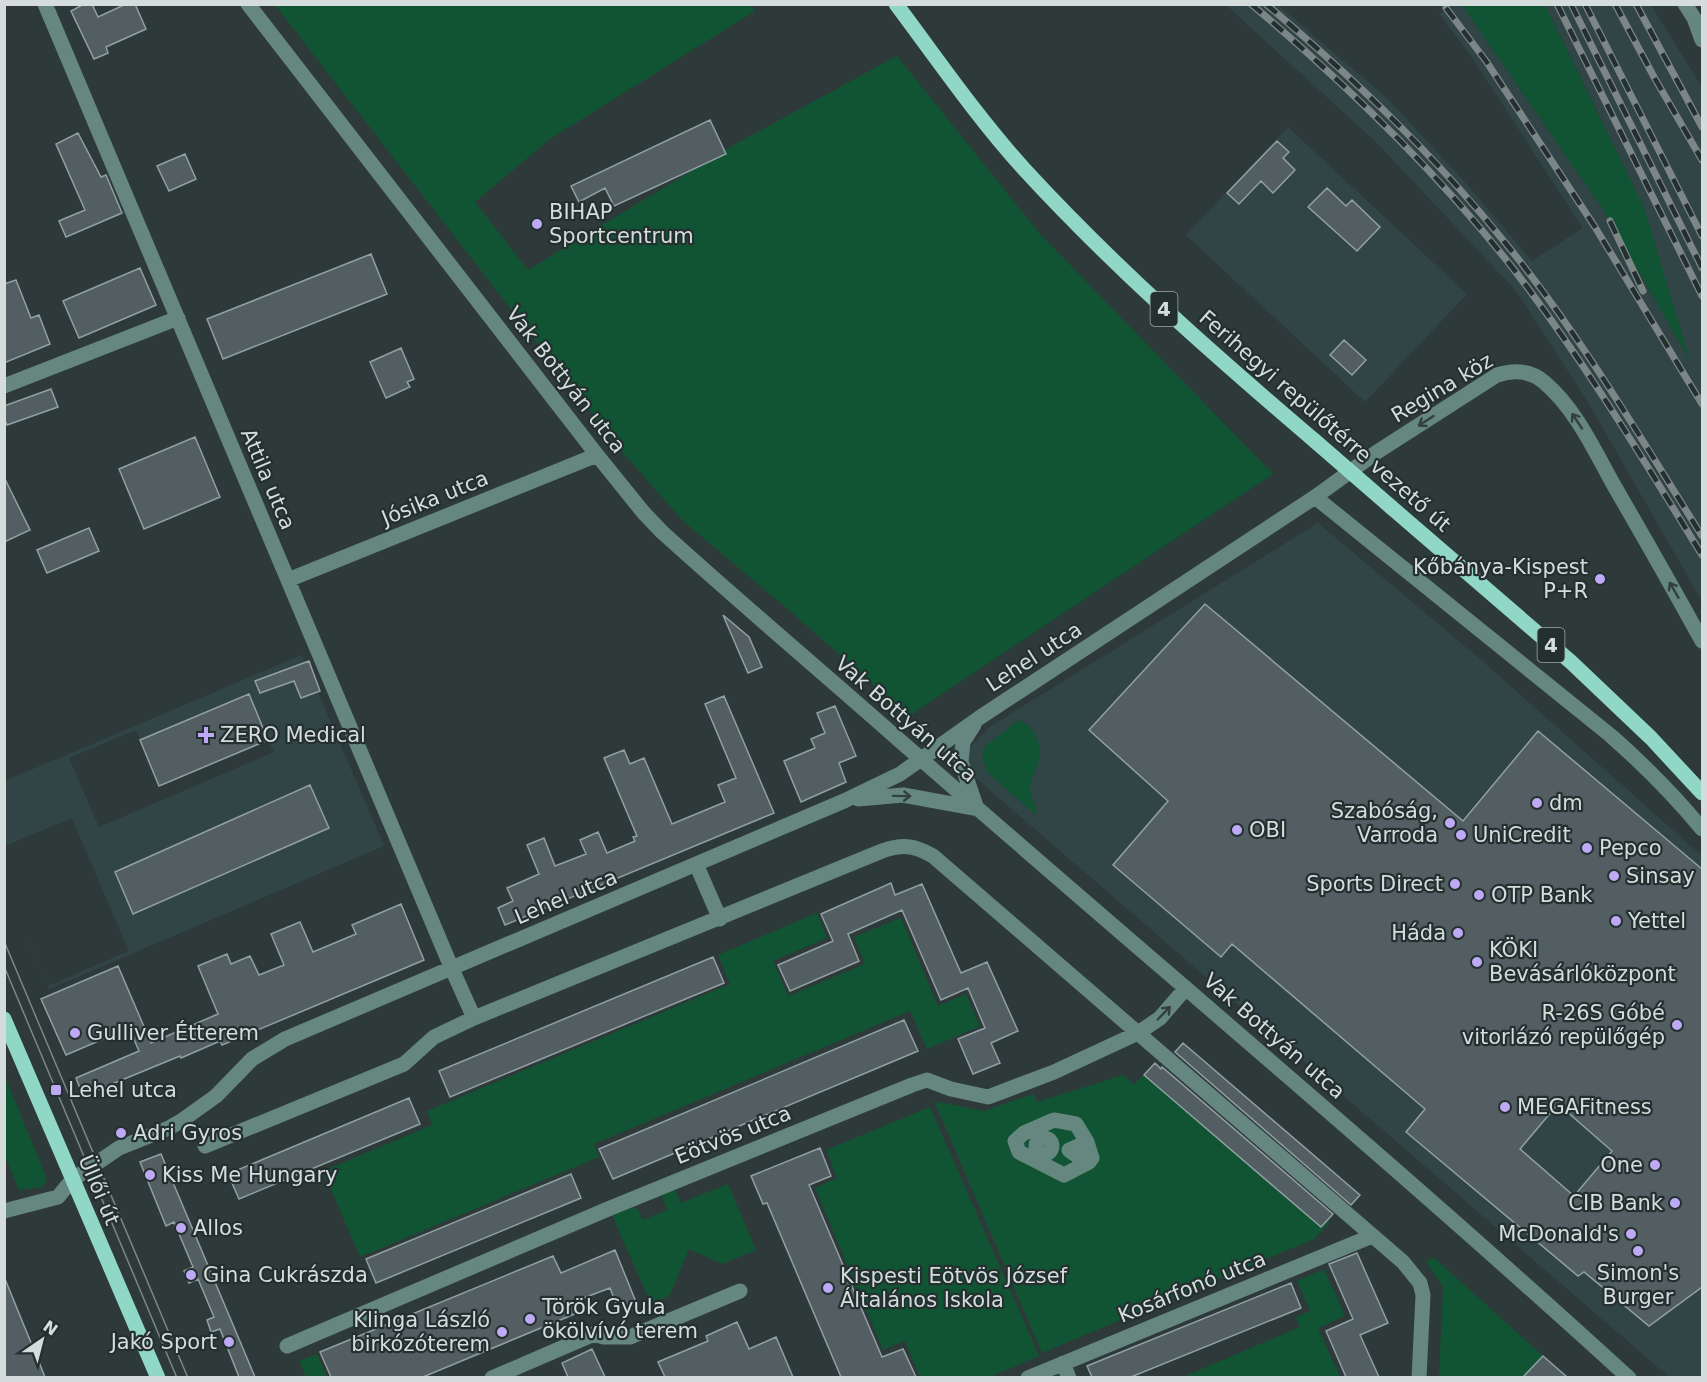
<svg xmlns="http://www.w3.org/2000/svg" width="1707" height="1382" font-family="'DejaVu Sans',sans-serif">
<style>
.built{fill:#314546;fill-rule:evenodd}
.green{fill:#105433}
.building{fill:#525e61;stroke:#93a0a3;stroke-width:1.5;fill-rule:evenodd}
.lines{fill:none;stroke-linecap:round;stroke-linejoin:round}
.minor{stroke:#66877f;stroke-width:15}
.major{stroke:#90d7c5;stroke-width:15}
.tram{stroke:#7d8686;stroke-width:1.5}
.rail-casing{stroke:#7d8686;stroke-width:7}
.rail{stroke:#243030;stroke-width:4.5;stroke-dasharray:14;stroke-linecap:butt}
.major-bridge{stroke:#90d7c5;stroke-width:15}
.oneway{stroke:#314140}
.poi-dot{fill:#bea9f4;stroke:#243030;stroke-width:2}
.labels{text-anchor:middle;stroke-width:4.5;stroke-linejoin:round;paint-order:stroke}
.shield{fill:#243030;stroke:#a0a8a8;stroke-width:1.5}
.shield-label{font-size:20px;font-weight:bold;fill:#d5dcdc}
.poi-label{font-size:21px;fill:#d5dcdc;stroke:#243030;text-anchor:start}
.street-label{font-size:21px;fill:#d5dcdc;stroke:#243030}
</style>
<rect width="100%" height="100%" fill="#2e3a3a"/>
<path class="built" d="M1226 5H1278L1387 98 1464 181 1532 261 1583 228 1469 53 1439 14 1451 5H1462L1602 208 1688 358 1603 122 1545 5H1651L1702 87V601L1589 404 1517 292 1377 143Z
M1288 127 1467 294 1365 402 1186 235Z
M1318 523 1480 659 1702 856V1377H1669L956 761 991 726Z
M302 655 384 846 49 989 4 883 48 986 129 951 72 818 5 846V781ZM136 730 160 786 268 740 274 752 99 827 69 758Z"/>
<path class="green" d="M275 5H750L755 11 550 139 475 202 528 270 739 142 897 56 1040 234 1273 474 909 716 784 606 683 521 617 446Z
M1462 5H1545L1645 210 1690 361 1602 208Z
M1019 720C1036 728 1042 743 1039 760 1037 770 1031 778 1030 788 1030 796 1035 805 1037 812L1035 814 987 772 982 756 986 745Z
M817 913 827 938 773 961 788 996 865 964 854 937 901 918 938 1006 966 994 980 1026 927 1049 910 1011 594 1144 599 1157 360 1257 323 1171 432 1125 427 1111 730 984 718 955Z
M1150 1067 1330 1222 1314 1239 1042 1353 934 1101 984 1111 1033 1094 1037 1102 1123 1075 1134 1085Z
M5 1077 47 1179 43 1187 19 1190 5 1156Z
M930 1107 1039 1356 990 1377H920L905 1341 883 1350 815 1188 837 1178 826 1150Z
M728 1184 756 1250 722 1264 689 1249 669 1297 650 1302 612 1215 632 1207 638 1209 643 1220 667 1210 662 1196 664 1193 672 1190 676 1192 681 1203Z
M1433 1257 1543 1356 1523 1377H1439L1443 1287 1426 1262Z
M1324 1269 1345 1316 1318 1328 1340 1377H1183L1300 1327 1296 1317 1310 1311 1297 1281Z
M317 1354 327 1377H306L299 1361Z"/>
<path class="building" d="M84 4H92L98 17 126 4H135L146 29 106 47 108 53 94 59 71 11Z
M710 120 726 154 614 206 605 188 579 202 571 186Z
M78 133 101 177 106 175 122 213 66 237 59 221 85 210 56 144Z
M1277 141 1289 152 1283 158 1295 170 1273 193 1261 181 1239 204 1227 193Z
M185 154 196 179 169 191 157 166Z
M1327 188 1346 206 1352 200 1380 227 1357 251 1308 207Z
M371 254 387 294 223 359 207 319Z
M140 268 156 305 79 338 63 301Z
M16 280 31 318 39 315 50 344 4 363V284Z
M1344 340 1366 360 1352 375 1330 355Z
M401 348 414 379 407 382 410 387 386 398 370 362Z
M51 389 58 407 7 425 4 418V406Z
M195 437 220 497 144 529 119 469Z
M4 477 30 530 4 542Z
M89 528 99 551 47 573 37 550Z
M1205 604 1463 821 1538 731 1702 869V1287L1649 1326 1584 1272 1578 1276 1406 1132 1425 1109 1232 944 1221 957 1113 865 1168 801 1089 730ZM1558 1104 1612 1151 1574 1196 1520 1149Z
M723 615 749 637 762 667 748 673Z
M309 661 320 691 301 698 294 681 260 693 255 681Z
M249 694 268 740 159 786 140 740Z
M724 696 774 813 505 925 498 908 513 901 507 888 539 874 527 845 544 838 555 866 586 854 580 840 598 832 607 853 635 841 633 837 637 836 604 758 624 750 630 764 644 758 672 824 725 802 718 785 736 778 705 704Z
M835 706 856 756 839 763 846 782 801 802 784 761 815 748 811 739 825 733 817 713Z
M310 785 329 828 133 914 115 872Z
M891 883 895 895 922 884 961 973 987 962 1018 1031 991 1043 1000 1063 973 1074 958 1039 985 1028 968 988 941 1000 902 910 848 934 859 961 790 991 778 965 833 941 821 914Z
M401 904 424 960 222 1045 220 1041 181 1058 180 1056 83 1096 76 1078 139 1051 129 1028 66 1055 41 999 118 966 151 1043 218 1014 198 966 227 954 231 964 250 956 259 975 284 965 271 934 300 922 313 952 356 934 352 925Z
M713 957 724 983 450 1097 439 1071Z
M904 1020 918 1051 613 1179 599 1149Z
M1183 1043 1360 1195 1351 1205 1175 1052Z
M1155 1063 1161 1069 1162 1067 1333 1214 1321 1227 1144 1075Z
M409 1098 420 1124 239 1199 228 1174Z
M820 1148 831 1176 809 1185 882 1357 903 1349 916 1377H841L767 1203 763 1204 751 1176Z
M161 1154 247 1358 255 1377H239L220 1329 211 1332 207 1320 214 1317 198 1279 189 1283 184 1271 193 1267 174 1222 166 1226 140 1162Z
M571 1174 581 1198 376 1283 366 1259Z
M615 1250 636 1302 618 1309 610 1288 573 1302 577 1313 423 1377H331L320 1352 553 1256 561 1273Z
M1357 1253 1388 1323 1360 1335 1379 1377H1346L1326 1331 1353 1319 1329 1264Z
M4 1279H5L45 1377H4Z
M1291 1283 1301 1308 1131 1377H1092L1087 1366Z
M737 1322 749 1349 776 1337 793 1377H665L658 1362 708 1341 706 1336Z
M592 1349 605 1377H568L562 1363Z
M1543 1356 1567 1377H1523Z"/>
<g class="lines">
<path class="minor" d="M45 4 452 969 474 1018
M248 4 597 455 643 512 662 532C737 600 814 665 890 732 1136 948 1387 1157 1629 1378
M1685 4 1694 18 1702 40
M4 386 178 318
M1315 497 1610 735C1643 764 1674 795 1702 829
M288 580 597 455
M974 725 963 742 961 762 976 806
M858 799 903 795 974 808
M696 864 720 919
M1036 1146a8 8 0 1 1 16 0a8 8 0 1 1-16 0Z
M205 1146 404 1064 434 1037 474 1018 882 851C902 844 914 845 933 856L1403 1262 1420 1283 1423 1295 1419 1378
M1083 1164 1079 1157 1069 1150 1087 1142 1092 1158 1089 1162 1064 1175 1019 1152 1015 1141 1024 1133 1054 1120 1076 1124 1087 1142
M4 1211 58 1197 72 1180 119 1148 169 1128 181 1121 216 1096 252 1059 285 1039 844 801 900 774 979 718 1315 497 1377 452 1497 375C1513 370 1530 370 1544 382 1577 410 1595 452 1616 489 1645 539 1674 590 1702 641
M287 1346 608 1209 912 1085 927 1080 951 1089 988 1097 1054 1072 1138 1033 1160 1018 1186 988
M1063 1363 1069 1378
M492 1378 594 1334 603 1337H630L740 1291
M1028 1378 1372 1236"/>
<path class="major" d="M896 4C938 60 977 117 1024 169 1115 268 1213 354 1315 441
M1391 507 1571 662 1651 738 1702 793
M4 1019 158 1378"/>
<path class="tram" d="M4 941 188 1378
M4 966 177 1378"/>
<defs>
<path id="rail" d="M1251 4C1347 85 1438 172 1515 271 1584 361 1643 459 1702 555
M1266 4C1353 78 1436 156 1507 245 1581 336 1640 437 1702 536
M1557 4 1702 296
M1571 4 1702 268
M1585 4 1702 236
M1615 4 1654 77 1702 160
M1636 4 1702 127
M1446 8 1486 61 1595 227 1702 404
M1610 221 1643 291"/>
</defs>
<use href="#rail" class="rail-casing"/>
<use href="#rail" class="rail"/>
<path class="major-bridge" d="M1315 441 1391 507"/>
</g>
<defs><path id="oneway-shaft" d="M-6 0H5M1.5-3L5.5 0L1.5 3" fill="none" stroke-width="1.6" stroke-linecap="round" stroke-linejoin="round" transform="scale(1.5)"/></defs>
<g class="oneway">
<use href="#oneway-shaft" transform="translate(1426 421) rotate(147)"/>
<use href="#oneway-shaft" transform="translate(1577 421) rotate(-124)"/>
<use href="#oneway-shaft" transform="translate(1674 590) rotate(-120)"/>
<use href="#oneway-shaft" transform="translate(902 796) rotate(1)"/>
<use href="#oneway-shaft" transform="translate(1164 1013) rotate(-46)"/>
</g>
<g class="poi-dot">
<circle cx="537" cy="224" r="6"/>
<circle cx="1600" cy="579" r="6"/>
<path d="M203 726h6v6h6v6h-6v6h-6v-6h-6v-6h6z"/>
<circle cx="1537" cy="803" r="6"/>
<circle cx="1450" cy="823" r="6"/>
<circle cx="1237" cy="830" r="6"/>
<circle cx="1461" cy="835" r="6"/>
<circle cx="1587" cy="848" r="6"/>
<circle cx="1614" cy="876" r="6"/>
<circle cx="1455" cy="884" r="6"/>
<circle cx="1479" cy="895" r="6"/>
<circle cx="1616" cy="921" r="6"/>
<circle cx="1458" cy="933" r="6"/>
<circle cx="1477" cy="962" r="6"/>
<circle cx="1677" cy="1025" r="6"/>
<circle cx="75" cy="1033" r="6"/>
<rect x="50" y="1084" width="12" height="12" rx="3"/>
<circle cx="1505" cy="1107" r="6"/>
<circle cx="121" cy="1133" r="6"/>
<circle cx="1655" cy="1165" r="6"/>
<circle cx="150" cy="1175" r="6"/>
<circle cx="1675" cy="1203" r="6"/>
<circle cx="181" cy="1228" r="6"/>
<circle cx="1631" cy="1234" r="6"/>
<circle cx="1638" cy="1251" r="6"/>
<circle cx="191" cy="1275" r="6"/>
<circle cx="828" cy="1288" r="6"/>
<circle cx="530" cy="1319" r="6"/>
<circle cx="502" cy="1332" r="6"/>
<circle cx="229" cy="1342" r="6"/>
</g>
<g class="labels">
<g class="shield">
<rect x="1150.5" y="292" width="27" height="34" rx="4.5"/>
<rect x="1537.5" y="628" width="27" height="34" rx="4.5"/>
</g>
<g class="shield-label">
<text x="1164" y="316">4</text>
<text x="1551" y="652">4</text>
</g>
<g class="poi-label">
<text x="549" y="219">BIHAP<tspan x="549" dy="24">Sportcentrum</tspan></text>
<text x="1588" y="574" text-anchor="end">Kőbánya-Kispest<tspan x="1588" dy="24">P+R</tspan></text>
<text x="220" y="742">ZERO Medical</text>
<text x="1549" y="810">dm</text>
<text x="1438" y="818" text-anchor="end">Szabóság,<tspan x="1438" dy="24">Varroda</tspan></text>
<text x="1249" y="837">OBI</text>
<text x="1473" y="842">UniCredit</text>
<text x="1599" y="855">Pepco</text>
<text x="1626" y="883">Sinsay</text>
<text x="1443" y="891" text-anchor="end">Sports Direct</text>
<text x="1491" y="902">OTP Bank</text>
<text x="1628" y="928">Yettel</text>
<text x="1446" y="940" text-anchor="end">Háda</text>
<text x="1489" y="957">KÖKI<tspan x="1489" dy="24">Bevásárlóközpont</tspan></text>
<text x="1665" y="1020" text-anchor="end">R-26S Góbé<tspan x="1665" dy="24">vitorlázó repülőgép</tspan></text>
<text x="87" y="1040">Gulliver Étterem</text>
<text x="68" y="1097">Lehel utca</text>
<text x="1517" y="1114">MEGAFitness</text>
<text x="133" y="1140">Adri Gyros</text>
<text x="1643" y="1172" text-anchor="end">One</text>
<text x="162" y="1182">Kiss Me Hungary</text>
<text x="1663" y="1210" text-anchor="end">CIB Bank</text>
<text x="193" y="1235">Allos</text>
<text x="1619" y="1241" text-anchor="end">McDonald's</text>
<text x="1638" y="1280" text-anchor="middle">Simon's<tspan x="1638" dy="24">Burger</tspan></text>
<text x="203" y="1282">Gina Cukrászda</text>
<text x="840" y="1283">Kispesti Eötvös József<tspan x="840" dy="24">Általános Iskola</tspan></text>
<text x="542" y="1314">Török Gyula<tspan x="542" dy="24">ökölvívó terem</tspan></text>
<text x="490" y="1327" text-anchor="end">Klinga László<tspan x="490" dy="24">birkózóterem</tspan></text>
<text x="217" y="1349" text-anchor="end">Jakó Sport</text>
</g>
<g class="street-label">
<text transform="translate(566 380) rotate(52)" y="7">Vak Bottyán utca</text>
<text transform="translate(1442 388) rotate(-31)" y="7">Regina köz</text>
<text transform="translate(1325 421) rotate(41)" y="7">Ferihegyi repülőtérre vezető út</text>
<text transform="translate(268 479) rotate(67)" y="7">Attila utca</text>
<text transform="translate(435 498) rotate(-22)" y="7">Jósika utca</text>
<text transform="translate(1034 657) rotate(-33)" y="7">Lehel utca</text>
<text transform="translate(906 719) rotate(41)" y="7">Vak Bottyán utca</text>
<text transform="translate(566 897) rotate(-23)" y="7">Lehel utca</text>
<text transform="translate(1274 1036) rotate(41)" y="7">Vak Bottyán utca</text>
<text transform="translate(733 1135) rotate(-22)" y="7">Eötvös utca</text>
<text transform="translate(99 1190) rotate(67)" y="7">Üllői út</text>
<text transform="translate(1192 1287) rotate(-22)" y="7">Kosárfonó utca</text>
</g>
</g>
<rect width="1707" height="1382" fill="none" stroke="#d5dcdc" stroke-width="12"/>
<g transform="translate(42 1340) rotate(35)" stroke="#243030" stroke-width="4.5" paint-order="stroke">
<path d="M0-4.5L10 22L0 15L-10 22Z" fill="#d5dcdc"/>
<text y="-9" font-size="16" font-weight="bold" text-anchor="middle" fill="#d5dcdc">N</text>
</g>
</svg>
